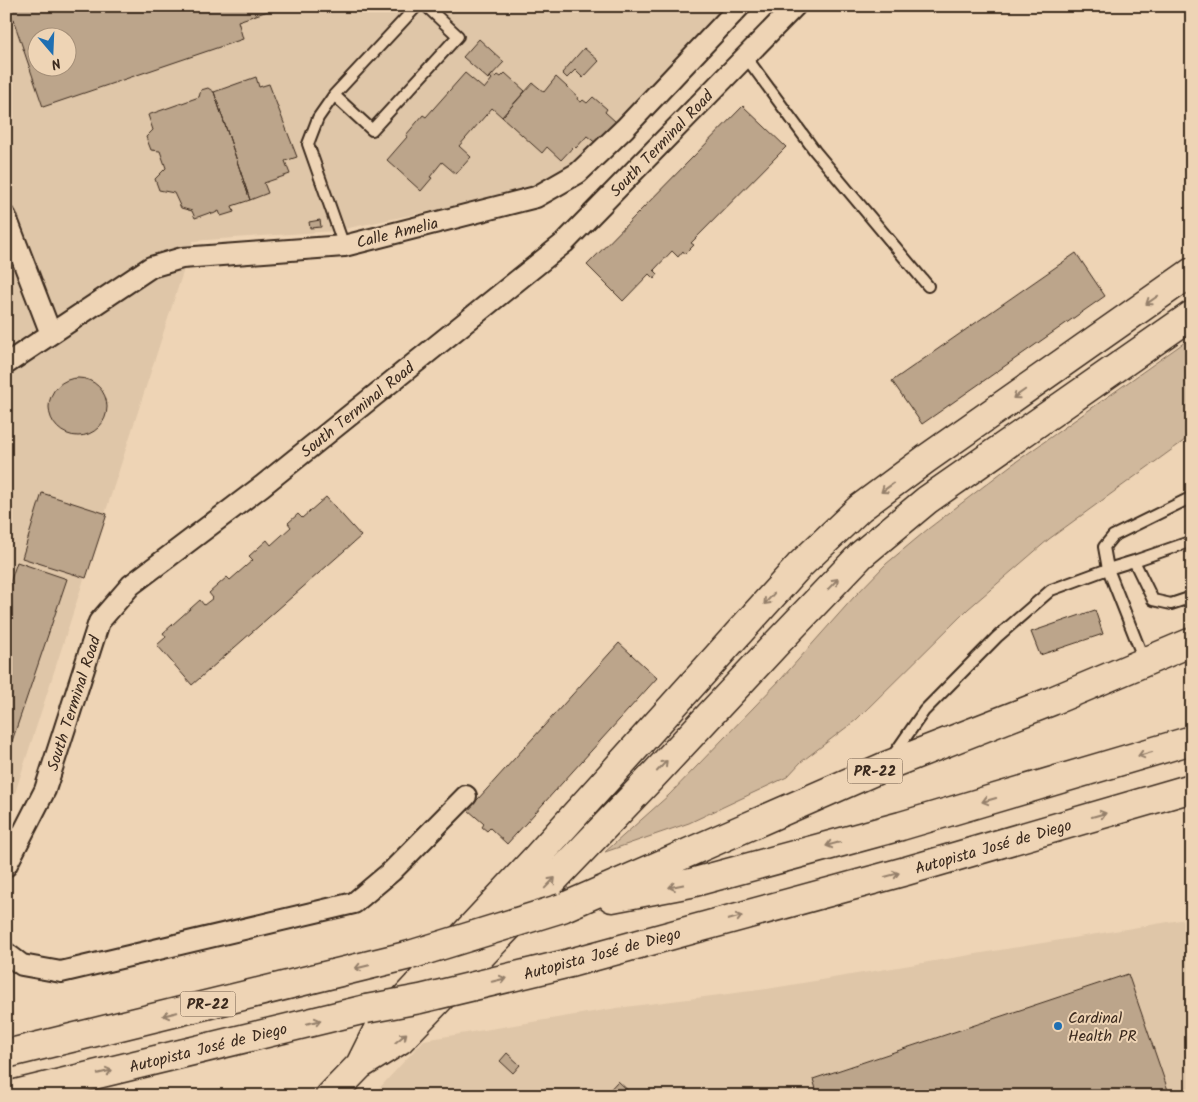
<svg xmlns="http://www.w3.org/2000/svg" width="1198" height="1102" font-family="Kalam,sans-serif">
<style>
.built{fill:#dfc6a8;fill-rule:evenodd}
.green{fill:#d0b89c;stroke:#86715d}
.building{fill:#bca58b;stroke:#3b2a1e;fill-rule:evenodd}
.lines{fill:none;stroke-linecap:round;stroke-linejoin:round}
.lane-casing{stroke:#3b2a1e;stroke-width:14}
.street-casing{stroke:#3b2a1e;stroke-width:24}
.secondary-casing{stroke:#3b2a1e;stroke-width:31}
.highway-casing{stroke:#3b2a1e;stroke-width:31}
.lane{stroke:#eed4b5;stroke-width:10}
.street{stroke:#eed4b5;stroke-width:20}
.secondary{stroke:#eed4b5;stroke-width:28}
.highway{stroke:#eed4b5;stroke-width:28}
.highway-bridge-casing{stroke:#3b2a1e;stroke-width:31;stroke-linecap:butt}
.highway-bridge{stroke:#eed4b5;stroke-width:28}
.oneway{stroke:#947f6a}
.poi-dot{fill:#1f6fb2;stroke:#eed4b5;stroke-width:2}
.labels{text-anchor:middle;stroke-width:4;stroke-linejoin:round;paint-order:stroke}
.shield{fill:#eed4b5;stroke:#715d4b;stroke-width:1}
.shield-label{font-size:15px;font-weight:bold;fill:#3b2a1e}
.street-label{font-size:16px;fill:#3b2a1e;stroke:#eed4b5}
.poi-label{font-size:16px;fill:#3b2a1e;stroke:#eed4b5;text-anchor:start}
</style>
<rect width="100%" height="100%" fill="#eed4b5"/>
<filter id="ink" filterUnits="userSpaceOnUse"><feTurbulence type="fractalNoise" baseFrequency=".02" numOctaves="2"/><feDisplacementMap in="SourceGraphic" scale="10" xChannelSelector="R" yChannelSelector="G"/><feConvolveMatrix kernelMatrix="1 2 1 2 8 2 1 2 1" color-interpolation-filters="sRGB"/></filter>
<g filter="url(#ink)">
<path class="built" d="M6 6H733L595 151 537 189 334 231 193 241 13 799 6 804ZM38 38H68V68H38Z
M1192 918V1096H372L424 1040 617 1008 767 989Z"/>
<path class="green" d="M1192 337V435L1049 539 968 609 856 720 801 762 787 777 689 823 605 852 669 795 782 678 854 597 886 564 928 529 1010 466Z"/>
<path class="building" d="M22 6H283L238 21 243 39 43 107 10 10ZM38 38H68V68H38Z
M479 39 504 62 488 79 463 57Z
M584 48 599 61 583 78 575 70 567 78 562 73Z
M465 73 484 89 492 79 490 77 493 74 496 77 498 75 501 77 505 73 525 91 502 117 492 108 459 146 471 157 456 174 442 162 430 177 432 178 421 191 387 160 407 137 406 135 423 115 426 117Z
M256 77 259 87 269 84 297 157 285 161 290 174 264 183 268 193 250 200 214 92Z
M556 77 578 97 577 99 581 102 583 100 587 103 593 97 607 109 605 112 616 122 597 144 587 136 576 148 574 146 561 160 547 147 542 153 502 117 533 83 544 92Z
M208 88 214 92 250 200 232 206 234 212 221 216 219 211 213 214 209 213 195 218 192 211 181 208 174 193 159 190 155 179 166 168 160 151 151 150 146 137 153 130 148 115 199 97 201 90Z
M743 106 786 147 691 243 694 245 685 254 683 251 678 257 672 251 654 270 658 274 654 279 649 274 623 301 587 265Z
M320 220 321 227 310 228 309 222Z
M1076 253 1105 296 922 424 892 381Z
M49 407a29 29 0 1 1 58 0a29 29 0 1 1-58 0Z
M42 493 107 514 86 578 22 558Z
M326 497 361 536 192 685 157 645 166 637 163 633 200 600 204 605 213 598 209 593 227 577 230 580 253 560 249 556 267 540 271 545 291 527 288 523 298 514 302 518Z
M17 562 67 579 9 750 6 749V594Z
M1095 610 1103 634 1040 655 1031 632Z
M619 643 657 678 507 844 490 828 487 831 482 827 484 824 468 810Z
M1128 974 1170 1096H818L813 1079Z
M507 1053 520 1065 513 1073 500 1061Z
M618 1081 634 1096H604Z"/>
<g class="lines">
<defs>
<path id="lane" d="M746 57 815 151 928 286
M334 95 372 130 458 36 426 6
M344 246 308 144 318 118 334 95 417 6
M1192 497 1113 536 1104 547 1108 569 1134 561 1192 541
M1134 561 1153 600 1171 604 1192 597
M892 757 924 711 997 637 1051 590 1108 569 1144 660"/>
<path id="street" d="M6 217 51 334
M6 364 151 267 182 258 344 246 536 197 578 173 625 128 740 6
M6 866 45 790 99 622 131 585 262 486 564 243 795 6
M6 953 22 965 61 972 354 903 392 871 466 796"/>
<path id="secondary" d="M361 1063 380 1025 536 858 799 566 860 508 926 459 1192 272
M330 1096 360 1065 400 1040 650 779 776 644 861 555 927 500 1192 315"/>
<path id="highway" d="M612 898 691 883 901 826 1192 740
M562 908 886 766 1052 701 1192 642
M570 963 906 871 1192 788
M6 1054 410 955
M7 1096 366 1009"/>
</defs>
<use href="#lane" class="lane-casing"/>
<use href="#street" class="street-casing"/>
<use href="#secondary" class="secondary-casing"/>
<use href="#highway" class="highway-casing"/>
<use href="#lane" class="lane"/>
<use href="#street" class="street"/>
<use href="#secondary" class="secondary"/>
<use href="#highway" class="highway"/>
<defs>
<path id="highway-bridge" d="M410 955 562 908
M366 1009 420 999 570 963"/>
</defs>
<use href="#highway-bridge" class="highway-bridge-casing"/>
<use href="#highway-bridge" class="highway-bridge"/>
</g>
<defs><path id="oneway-shaft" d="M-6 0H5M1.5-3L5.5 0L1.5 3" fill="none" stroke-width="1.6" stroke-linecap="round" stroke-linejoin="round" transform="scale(1.25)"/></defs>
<g class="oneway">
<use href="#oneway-shaft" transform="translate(1152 300) rotate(145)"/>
<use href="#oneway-shaft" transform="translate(1019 394) rotate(145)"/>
<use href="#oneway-shaft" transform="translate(887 488) rotate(144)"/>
<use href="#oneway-shaft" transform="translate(833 584) rotate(-46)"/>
<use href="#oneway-shaft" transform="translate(769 599) rotate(132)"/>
<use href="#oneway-shaft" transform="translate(1145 754) rotate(164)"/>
<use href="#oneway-shaft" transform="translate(662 766) rotate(-47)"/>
<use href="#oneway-shaft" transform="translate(989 800) rotate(164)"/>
<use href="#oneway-shaft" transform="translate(1099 815) rotate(-16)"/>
<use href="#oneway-shaft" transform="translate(833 844) rotate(165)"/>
<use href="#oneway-shaft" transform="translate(892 875) rotate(-15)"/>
<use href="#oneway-shaft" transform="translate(550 883) rotate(-46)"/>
<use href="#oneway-shaft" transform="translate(676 886) rotate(169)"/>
<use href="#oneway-shaft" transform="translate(735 918) rotate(-15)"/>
<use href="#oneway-shaft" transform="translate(362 967) rotate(166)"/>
<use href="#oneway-shaft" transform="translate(499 980) rotate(-14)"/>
<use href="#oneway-shaft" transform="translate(170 1014) rotate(166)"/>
<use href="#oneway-shaft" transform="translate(314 1022) rotate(-14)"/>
<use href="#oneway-shaft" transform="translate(401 1038) rotate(-40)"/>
<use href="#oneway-shaft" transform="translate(105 1072) rotate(-14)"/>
</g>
</g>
<circle class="poi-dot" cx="1058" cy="1026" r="5"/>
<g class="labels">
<g class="shield">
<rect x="847.5" y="758.5" width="55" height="25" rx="4"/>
<rect x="180.5" y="991.5" width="55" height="25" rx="4"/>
</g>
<g class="shield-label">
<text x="875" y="776">PR-22</text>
<text x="208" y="1009">PR-22</text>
</g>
<g class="street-label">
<text transform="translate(661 143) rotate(-46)" y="6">South Terminal Road</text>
<text transform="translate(397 232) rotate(-14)" y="6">Calle Amelia</text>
<text transform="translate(357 409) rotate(-39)" y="6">South Terminal Road</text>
<text transform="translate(73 703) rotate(-72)" y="6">South Terminal Road</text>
<text transform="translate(993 846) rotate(-16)" y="6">Autopista José de Diego</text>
<text transform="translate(602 953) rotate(-15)" y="6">Autopista José de Diego</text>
<text transform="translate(208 1047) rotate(-14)" y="6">Autopista José de Diego</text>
</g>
<g class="poi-label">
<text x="1068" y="1023">Cardinal<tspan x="1068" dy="18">Health PR</tspan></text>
</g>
</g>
<rect width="1198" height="1102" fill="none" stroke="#eed4b5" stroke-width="25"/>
<rect x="12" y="12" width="1173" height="1077" fill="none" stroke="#3b2a1e" stroke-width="2" filter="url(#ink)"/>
<g transform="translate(52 52) rotate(161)"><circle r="24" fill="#eed4b5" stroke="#a69079"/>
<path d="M0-4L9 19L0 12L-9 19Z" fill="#1f6fb2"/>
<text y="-8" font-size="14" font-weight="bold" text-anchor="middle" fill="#3b2a1e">N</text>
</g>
</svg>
